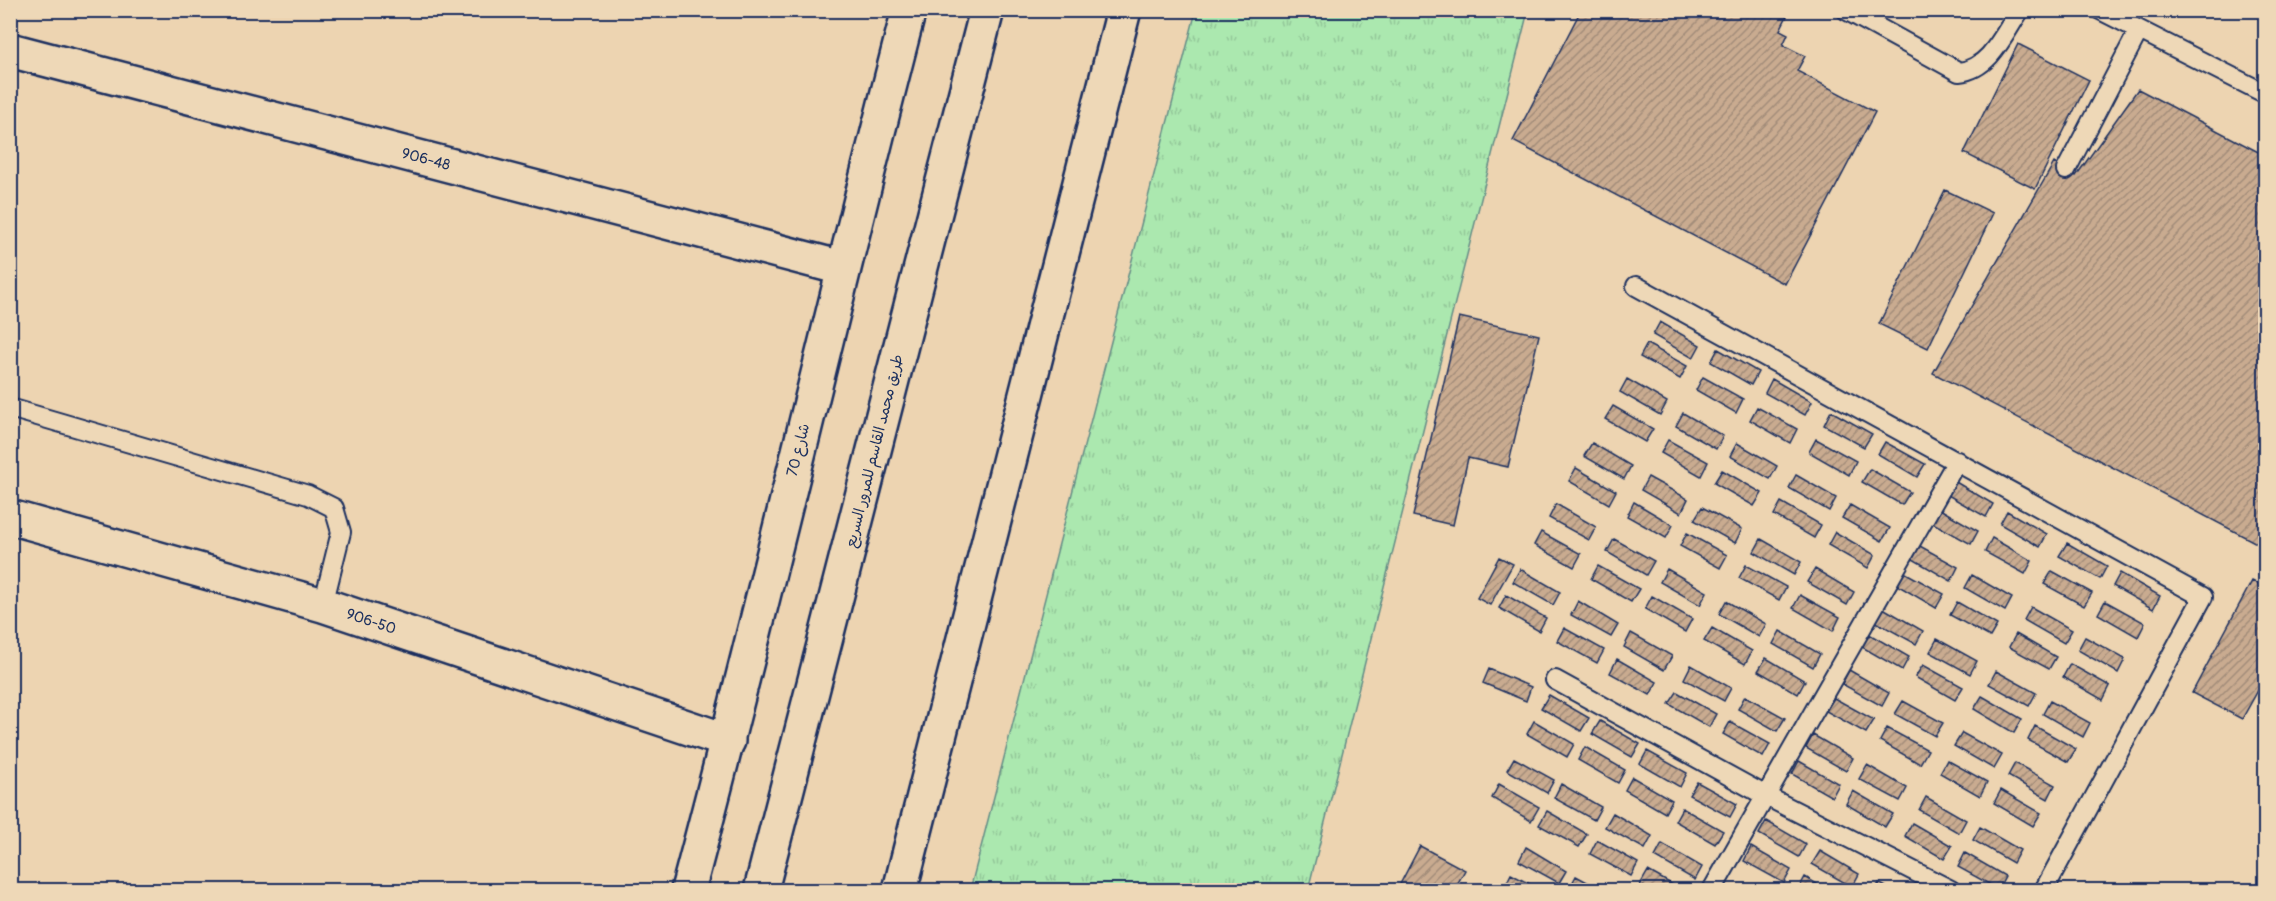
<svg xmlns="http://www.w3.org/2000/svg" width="2276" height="901" font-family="Pangolin,'Playpen Sans Arabic',sans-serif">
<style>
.grass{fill:url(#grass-tufts);stroke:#638c86;stroke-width:1.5}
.building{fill:url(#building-hatch);stroke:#1b2f5e;stroke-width:1.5}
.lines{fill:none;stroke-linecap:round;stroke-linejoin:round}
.lane-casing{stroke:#1b2f5e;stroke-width:22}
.street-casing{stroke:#1b2f5e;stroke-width:38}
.highway-casing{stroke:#1b2f5e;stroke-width:38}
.lane{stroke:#eed8b7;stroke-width:18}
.street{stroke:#eed8b7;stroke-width:33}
.highway{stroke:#eed8b7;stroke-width:33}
.labels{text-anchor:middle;stroke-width:5;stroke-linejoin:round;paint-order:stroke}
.street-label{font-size:15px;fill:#1b2f5e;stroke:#eed8b7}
</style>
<defs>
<pattern id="grass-tufts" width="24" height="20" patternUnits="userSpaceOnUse" patternTransform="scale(1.5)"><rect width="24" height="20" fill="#abe8af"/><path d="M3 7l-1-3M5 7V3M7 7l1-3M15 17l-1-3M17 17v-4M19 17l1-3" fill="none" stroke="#93c799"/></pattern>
<pattern id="building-hatch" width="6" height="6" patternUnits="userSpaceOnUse" patternTransform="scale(1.5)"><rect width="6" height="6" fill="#c9ab90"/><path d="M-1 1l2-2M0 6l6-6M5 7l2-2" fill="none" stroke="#a28c79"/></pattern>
</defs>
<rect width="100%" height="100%" fill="#edd4b1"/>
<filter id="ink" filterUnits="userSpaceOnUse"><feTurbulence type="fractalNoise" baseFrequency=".0167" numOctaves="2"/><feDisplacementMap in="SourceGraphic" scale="12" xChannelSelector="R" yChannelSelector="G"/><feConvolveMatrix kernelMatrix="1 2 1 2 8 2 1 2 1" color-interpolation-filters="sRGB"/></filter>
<g filter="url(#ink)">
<path class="grass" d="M1196 11H1528L1308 890H970Z"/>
<path class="building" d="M1581 10H1786L1789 12 1780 30 1788 34 1783 45 1805 56 1797 71 1875 112 1785 284 1513 141Z
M2018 44 2089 80 2035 189 1964 153Z
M2138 89 2266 156V548L1933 373 2054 163 2076 176Z
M1945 190 1993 213 1928 348 1879 324Z
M1459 317 1539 335 1508 467 1468 458 1453 525 1413 516Z
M1660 322 1700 345 1693 358 1653 335Z
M1647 344 1687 366 1680 379 1640 357Z
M1718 349 1758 372 1751 385 1711 362Z
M1703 377 1743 399 1736 413 1696 390Z
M1627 379 1667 402 1660 415 1620 392Z
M1772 379 1812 402 1805 415 1765 393Z
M1613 406 1653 429 1645 442 1605 419Z
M1757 407 1797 429 1790 443 1750 420Z
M1831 411 1872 434 1864 447 1824 425Z
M1683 413 1723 436 1716 449 1676 426Z
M1816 439 1856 461 1849 475 1809 452Z
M1668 440 1708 462 1701 476 1661 453Z
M1885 442 1925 464 1917 477 1878 454Z
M1592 443 1631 466 1624 479 1584 456Z
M1737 443 1777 466 1770 479 1730 456Z
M1576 468 1616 491 1609 504 1569 481Z
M1870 469 1910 492 1902 505 1862 482Z
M1722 470 1762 493 1754 506 1714 483Z
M1796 475 1836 498 1829 511 1789 488Z
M1648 477 1688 499 1681 513 1641 490Z
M1954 481 1993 504 1986 517 1946 494Z
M1634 502 1673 525 1666 538 1627 516Z
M1781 502 1821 525 1814 538 1774 515Z
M1556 504 1596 527 1589 540 1549 518Z
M1850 505 1890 528 1882 541 1842 518Z
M1702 507 1742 529 1735 543 1694 520Z
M1938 508 1978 531 1971 544 1931 522Z
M2007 511 2047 534 2040 547 2000 524Z
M1541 532 1581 554 1574 567 1534 545Z
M1835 532 1875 555 1868 568 1828 545Z
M1687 533 1727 555 1720 568 1680 546Z
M1992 538 2032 561 2025 574 1985 552Z
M1614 539 1654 561 1646 575 1607 552Z
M1761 539 1801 562 1794 575 1754 552Z
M2067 543 2107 566 2100 579 2059 556Z
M1918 545 1958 567 1951 581 1911 558Z
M1499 557 1513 564 1490 605 1477 598Z
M1746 565 1786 587 1779 600 1739 578Z
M1598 566 1639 589 1631 602 1591 579Z
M1520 569 1560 592 1553 605 1513 582Z
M1667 569 1707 592 1700 605 1660 582Z
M1815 569 1854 592 1847 605 1807 582Z
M2052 571 2092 593 2084 606 2044 584Z
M1904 572 1944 594 1936 608 1897 585Z
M2120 573 2160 596 2153 609 2113 586Z
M1972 575 2012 598 2005 611 1965 588Z
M2252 581 2266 588V676L2242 719 2192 693Z
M1506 595 1546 618 1539 631 1499 608Z
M1800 595 1840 617 1833 631 1793 608Z
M1652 596 1692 619 1685 632 1645 609Z
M1578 601 1618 625 1611 637 1571 615Z
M1726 601 1766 624 1759 637 1719 614Z
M2105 601 2145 623 2138 637 2098 614Z
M1957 602 1997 625 1990 637 1950 615Z
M2031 607 2072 630 2064 643 2024 620Z
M1883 608 1923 631 1916 644 1876 622Z
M1564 628 1604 650 1597 663 1557 641Z
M1712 628 1752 651 1745 664 1704 641Z
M1780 631 1820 654 1813 667 1773 644Z
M1631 633 1672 656 1664 670 1624 647Z
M1869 634 1909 657 1902 670 1862 647Z
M2016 634 2056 657 2049 669 2009 647Z
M2085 637 2125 659 2118 673 2078 650Z
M1937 639 1977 661 1970 674 1930 652Z
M1766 658 1805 681 1798 694 1758 671Z
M1617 659 1657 682 1650 695 1610 673Z
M2070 664 2110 686 2103 700 2063 677Z
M1691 665 1731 688 1724 701 1684 679Z
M1923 665 1963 687 1955 700 1915 677Z
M1489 669 1531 687 1526 701 1483 683Z
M1849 670 1889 693 1882 706 1842 684Z
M1996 671 2036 693 2029 706 1989 684Z
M1677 692 1716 714 1709 727 1669 704Z
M1549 695 1589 718 1581 731 1541 708Z
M1745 696 1785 718 1777 731 1738 709Z
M1982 696 2022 719 2014 733 1974 709Z
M1834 698 1874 720 1866 733 1826 711Z
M1903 701 1943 723 1935 736 1895 714Z
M2050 701 2090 723 2083 737 2043 714Z
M1534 721 1574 744 1567 757 1527 734Z
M1600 721 1640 744 1632 757 1592 734Z
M1730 722 1770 744 1763 757 1723 734Z
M2035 726 2076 749 2068 762 2028 740Z
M1887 728 1928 750 1920 764 1880 741Z
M1962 733 2002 755 1994 769 1954 746Z
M1813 735 1853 758 1846 771 1806 748Z
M1585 747 1625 770 1618 783 1578 760Z
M1647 751 1687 773 1680 787 1640 764Z
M1514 758 1554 780 1547 793 1507 770Z
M1947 760 1987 782 1980 796 1940 773Z
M1799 761 1839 784 1832 797 1792 774Z
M2015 763 2055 785 2048 799 2008 776Z
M1867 765 1907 788 1900 801 1859 779Z
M1632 777 1672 800 1665 813 1625 790Z
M1697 782 1737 804 1730 817 1689 795Z
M1499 784 1539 807 1531 821 1492 798Z
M1561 784 1601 807 1594 820 1554 798Z
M2001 790 2041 813 2033 826 1994 803Z
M1853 791 1893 814 1885 827 1846 804Z
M1926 797 1966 820 1959 833 1919 810Z
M1682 808 1723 831 1715 844 1675 821Z
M1547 811 1587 834 1579 847 1539 825Z
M1613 813 1652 836 1645 849 1605 827Z
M1766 821 1806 844 1799 857 1759 834Z
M1912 823 1952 846 1944 859 1905 836Z
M1980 827 2020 850 2013 863 1973 840Z
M1597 840 1638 863 1631 876 1590 854Z
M1662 844 1702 867 1695 880 1655 857Z
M1420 846 1465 870 1454 890H1397Z
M1526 847 1566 871 1559 883 1519 861Z
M1751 847 1791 870 1784 883 1744 861Z
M1820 851 1859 874 1852 887 1812 864Z
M1965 853 2005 876 1998 889 1958 867Z
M1648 871 1682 890H1650L1640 885Z
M1511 874 1541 890H1509L1504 888Z
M1576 876 1602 890H1572L1569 889Z
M1805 877 1827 890H1798Z
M1879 883 1891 890H1875Z"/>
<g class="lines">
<defs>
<path id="lane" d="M1846 10 1959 72C1990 69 2004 34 2020 10
M2100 10 2266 94
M2066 170 2139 30
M1636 286 2203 597 2044 890
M10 408 308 495 334 508 341 532 323 605
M1555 680 1766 796 1951 890
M1712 890 1957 461"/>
<g id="street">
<path id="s1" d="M10 50 842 268"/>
<path id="s2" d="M10 517 323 605 728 741"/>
<path d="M688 890C766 598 833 303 909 10"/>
</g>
<path id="highway" d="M761 890 987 10
M900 890 1124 10"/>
</defs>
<use href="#lane" class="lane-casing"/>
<use href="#street" class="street-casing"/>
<use href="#highway" class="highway-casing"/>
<use href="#lane" class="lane"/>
<use href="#street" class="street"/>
<use href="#highway" class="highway"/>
</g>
</g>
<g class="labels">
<g class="street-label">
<text dy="5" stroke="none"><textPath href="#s1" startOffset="430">906-48</textPath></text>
<text transform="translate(798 450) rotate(-76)" y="5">شارع 70</text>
<text transform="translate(874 451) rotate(-76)" y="5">طريق محمد القاسم للمرور السريع</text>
<text dy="5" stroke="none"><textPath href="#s2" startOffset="376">906-50</textPath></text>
</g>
</g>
<rect width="2276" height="901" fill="none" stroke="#eed8b7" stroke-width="36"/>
<rect x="18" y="18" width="2240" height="865" fill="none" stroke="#1b2f5e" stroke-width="2" filter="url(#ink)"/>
</svg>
